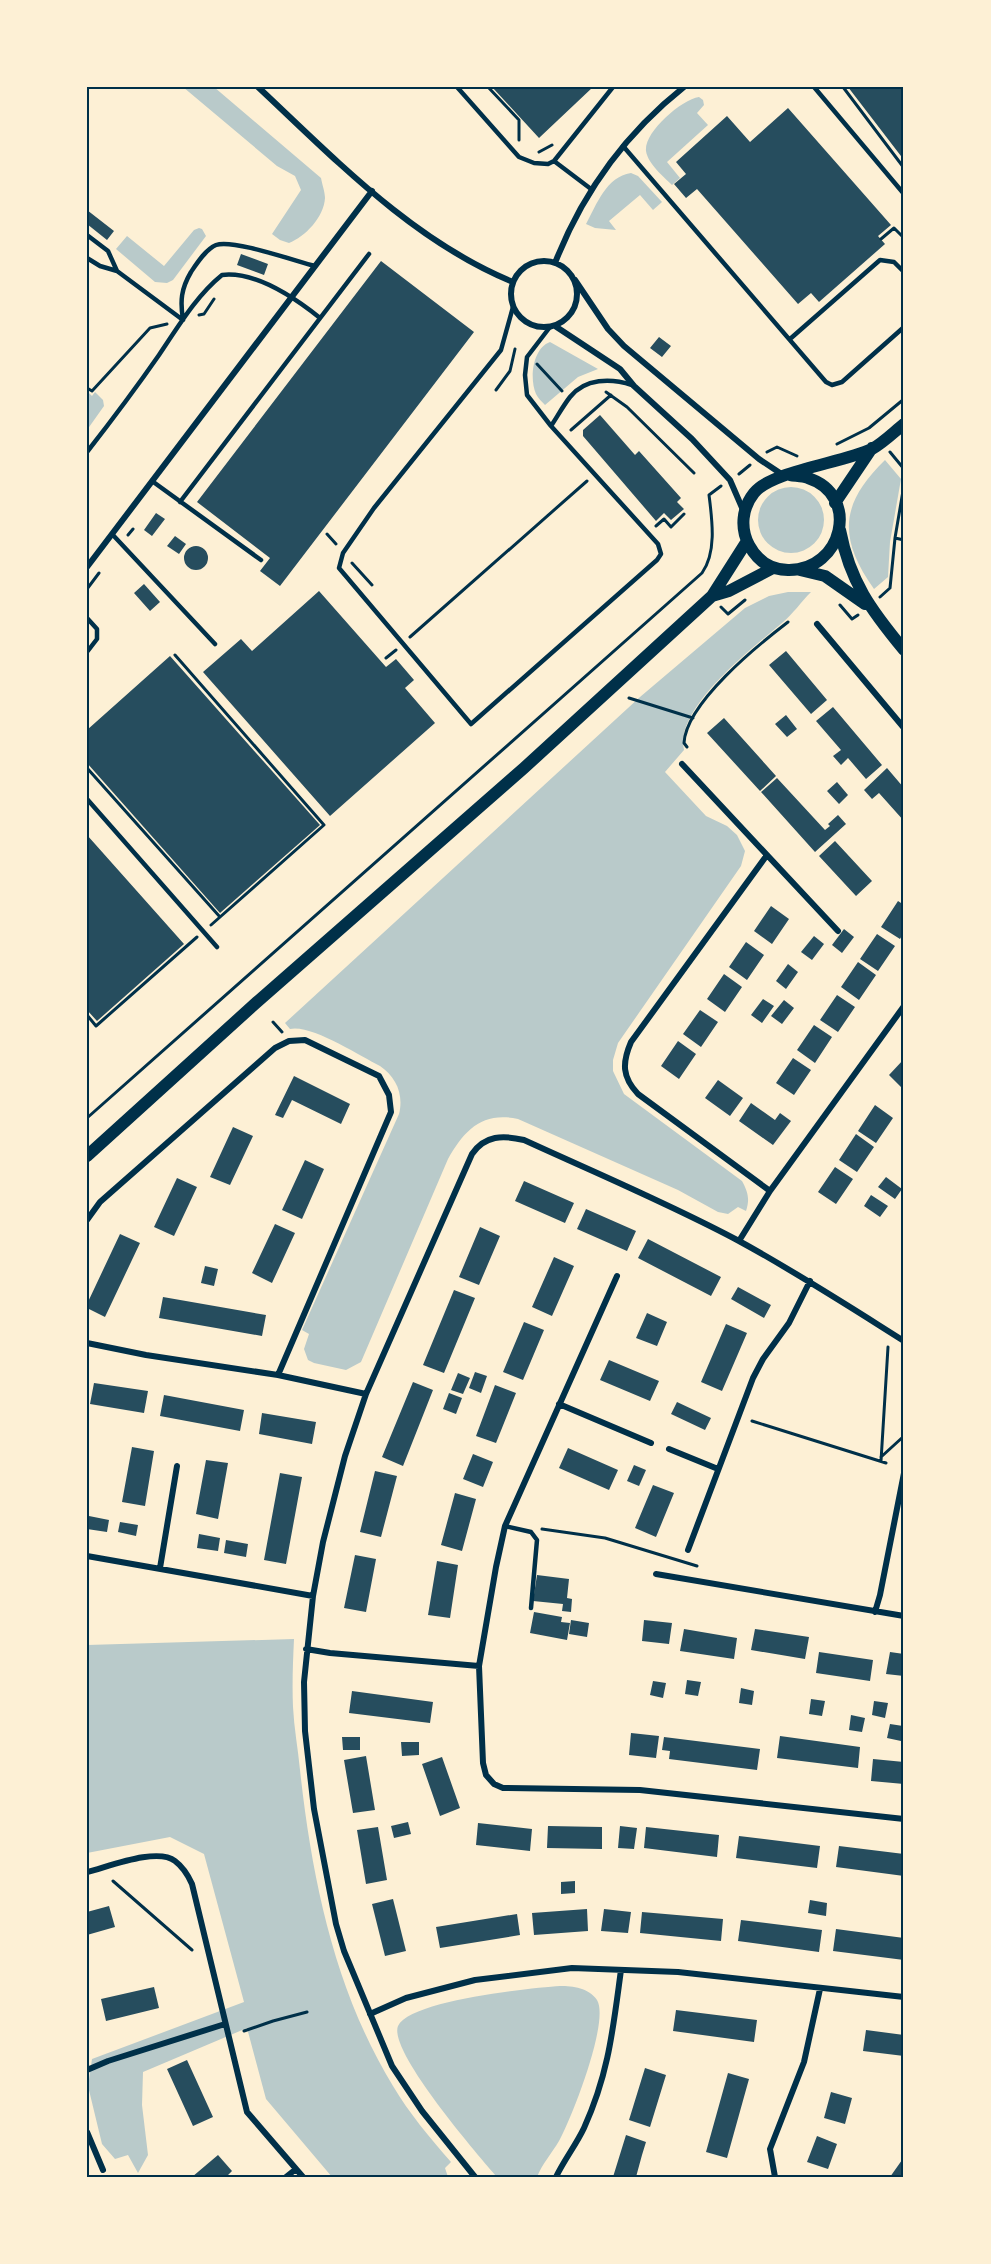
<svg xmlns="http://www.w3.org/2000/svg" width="991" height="2264" font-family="'Open Sans',sans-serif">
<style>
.green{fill:#b9caca}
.building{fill:#264d5e}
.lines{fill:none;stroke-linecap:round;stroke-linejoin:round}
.path{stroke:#003049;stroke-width:3}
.service{stroke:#003049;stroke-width:4.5}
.minor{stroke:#003049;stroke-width:6}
.secondary{stroke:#003049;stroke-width:12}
.neatline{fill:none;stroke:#003049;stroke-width:2}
</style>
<rect width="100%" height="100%" fill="#fdf0d5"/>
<path class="green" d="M183 87H214L321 178C322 184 325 192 325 198 324 217 305 237 289 243L280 240 272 234 301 190 295 176 277 166Z
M699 97 703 100 704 105 697 113 708 125 667 162 680 178 672 185C663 176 648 164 646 151 644 132 681 100 699 97Z
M631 173 638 176 662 202 653 210 640 195 609 221 616 230 595 228 586 224C597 204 606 177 631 173Z
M199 228 202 229 206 236 173 280 167 283 155 282 116 249 127 236 164 266 194 230Z
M550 342 598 369 578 377 545 405C542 402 538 398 536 394 529 378 533 348 550 342Z
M87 391 92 396 95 392 103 400 104 406 87 430Z
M885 460 901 479 890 542 888 577 874 589C837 537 841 503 885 460Z
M758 520a33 33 0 1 1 66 0a33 33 0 1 1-66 0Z
M788 592H811C801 602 793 614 782 623 754 647 674 708 684 750L665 772 706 816 727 826 737 835 745 851 741 866 618 1043 613 1060V1071L624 1094 742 1181C748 1192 750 1199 746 1211L738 1207 728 1214 718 1212 678 1190 518 1119C483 1111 464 1130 448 1159L361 1362 346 1370 314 1363 308 1360 304 1349 309 1334 302 1330 399 1114C404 1094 396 1077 380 1066 360 1056 311 1024 290 1029L285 1023 640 697 745 608 769 596Z
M294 1639C293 1661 292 1684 293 1707 294 1728 298 1749 300 1770 312 1880 335 1991 393 2086 409 2113 430 2138 451 2162L445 2168 448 2177H332L266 2099 247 2028 143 2072 142 2105 148 2155 138 2173 128 2155 115 2159 102 2144 88 2086 92 2059 244 2002 204 1854 170 1837 87 1853V1645Z
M560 1986C573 1986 589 1988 597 2000 610 2021 571 2120 559 2141 552 2153 542 2164 537 2177H497C478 2155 388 2051 398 2026 410 2000 531 1988 560 1986Z"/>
<path class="building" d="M492 87H593L539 138Z
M848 87H904V160Z
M788 108 891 225 878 236 885 244 819 302 811 293 798 304 697 189 686 198 674 184 686 174 676 162 727 116 750 142Z
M87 210 114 231 107 240 87 224Z
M241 254 268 264 264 275 237 265Z
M381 261 474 332 280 586 260 571 270 558 197 502Z
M659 337 671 346 662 357 650 348Z
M600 415 635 455 639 451 681 498 677 502 684 509 671 520 664 513 656 521 583 436V430Z
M156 513 165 519 152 536 144 530Z
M175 536 186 544 179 554 167 546Z
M184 558a12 12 0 1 1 24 0a12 12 0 1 1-24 0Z
M144 584 160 602 150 611 134 593Z
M319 591 386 667 396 659 414 680 405 688 435 723 330 816 203 672 241 639 252 651Z
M786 651 827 700 811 714 769 665Z
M170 656 320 825 220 913 87 763V730Z
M833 707 882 765 866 779 848 758 841 765 833 756 841 750 816 721Z
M786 715 797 729 787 737 775 724Z
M724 718 776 776 760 791 707 733Z
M887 768 904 788V821L879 793 872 799 864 790Z
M777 778 825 830 830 826 828 824 838 815 846 824 815 852 761 792Z
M837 782 848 795 839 804 827 791Z
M87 835 184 944 97 1021 87 1010Z
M835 841 872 881 856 896 819 856Z
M898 901 904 905V932L900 939 881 927Z
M771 906 789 919 772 944 754 931Z
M844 929 854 937 842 953 832 945Z
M877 934 895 946 878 971 860 959Z
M814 936 824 944 812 960 801 952Z
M746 942 764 955 747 980 729 967Z
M858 962 876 975 859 1000 841 987Z
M788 964 798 972 786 989 776 981Z
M724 974 742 987 725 1012 707 999Z
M837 995 855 1007 838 1032 820 1020Z
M763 999 774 1006 762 1023 751 1015Z
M784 1000 794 1008 782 1024 771 1016Z
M700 1010 718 1022 701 1047 683 1034Z
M814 1025 832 1037 815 1063 797 1050Z
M678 1041 696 1054 679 1079 661 1066Z
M793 1058 811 1070 794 1095 776 1083Z
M904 1059V1090L889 1075Z
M294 1076 350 1104 341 1124 292 1100 283 1118 275 1115Z
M718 1080 743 1098 730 1116 705 1098Z
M751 1103 775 1120 780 1113 791 1121 773 1145 739 1121Z
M875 1105 893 1118 876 1143 858 1131Z
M233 1127 253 1136 230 1185 210 1177Z
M856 1134 874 1147 857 1172 839 1160Z
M305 1160 324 1169 302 1219 282 1210Z
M835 1167 853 1179 836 1204 818 1192Z
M886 1177 902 1189 895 1199 878 1187Z
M177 1178 197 1187 174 1236 154 1227Z
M524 1181 574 1203 565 1223 515 1201Z
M871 1195 888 1206 880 1217 864 1206Z
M586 1209 636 1231 627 1251 577 1229Z
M275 1224 295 1233 272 1283 252 1273Z
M480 1227 500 1236 479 1285 459 1277Z
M120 1234 140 1243 105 1317 87 1308V1304Z
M648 1239 721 1277 711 1296 638 1258Z
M554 1257 574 1266 552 1316 532 1307Z
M205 1266 218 1269 214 1286 201 1283Z
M738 1287 771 1305 764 1318 731 1299Z
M454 1290 475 1298 444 1373 423 1365Z
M163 1297 266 1315 262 1336 159 1318Z
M647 1313 667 1322 657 1346 636 1338Z
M524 1322 544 1330 523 1380 503 1372Z
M726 1324 747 1333 722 1391 701 1382Z
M609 1360 659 1381 650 1401 600 1380Z
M475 1372 487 1376 481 1393 469 1388Z
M458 1373 470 1378 463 1394 451 1390Z
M413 1382 433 1390 403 1466 382 1457Z
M94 1383 148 1391 144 1413 90 1404Z
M495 1385 516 1393 496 1443 476 1436Z
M449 1393 462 1398 456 1414 443 1409Z
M164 1395 244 1410 240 1431 160 1416Z
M677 1402 711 1418 705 1430 671 1414Z
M262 1413 316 1422 312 1444 259 1434Z
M132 1447 154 1451 145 1506 122 1502Z
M568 1448 618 1470 609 1490 559 1468Z
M473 1454 493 1462 483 1487 463 1479Z
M206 1460 228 1463 218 1519 196 1514Z
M634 1465 646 1470 639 1486 627 1481Z
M375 1471 397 1476 381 1537 360 1532Z
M280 1473 302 1477 286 1564 264 1560Z
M653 1485 674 1493 656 1537 635 1528Z
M455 1493 476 1499 462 1551 441 1545Z
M89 1516 109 1520 107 1532 87 1529Z
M120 1522 138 1525 136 1536 118 1532Z
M199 1534 220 1538 218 1551 197 1548Z
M226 1540 248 1544 246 1557 224 1553Z
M355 1555 376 1559 366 1612 344 1608Z
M437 1561 458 1565 450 1618 428 1615Z
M537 1575 569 1579 567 1598 572 1599 571 1612 562 1611 563 1604 533 1601Z
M534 1612 562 1617 561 1622 570 1623 567 1640 530 1633Z
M571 1620 589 1623 587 1637 569 1634Z
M644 1620 672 1623 669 1644 642 1641Z
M684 1629 737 1638 734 1659 680 1651Z
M755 1629 809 1637 805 1659 751 1650Z
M819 1652 873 1660 870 1681 816 1673Z
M890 1652 904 1654V1676L886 1674Z
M687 1680 701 1682 698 1696 685 1694Z
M653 1681 666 1683 663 1698 650 1695Z
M741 1688 754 1691 752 1705 739 1703Z
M352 1691 433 1702 430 1723 349 1713Z
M811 1699 825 1701 822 1716 809 1714Z
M874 1701 888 1703 885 1718 872 1715Z
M851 1715 865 1718 862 1732 849 1730Z
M890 1724 903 1726 901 1741 887 1738Z
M631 1733 659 1736 656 1758 629 1755Z
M780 1736 860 1747 858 1768 777 1758Z
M342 1737H360V1750H343Z
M664 1737 760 1749 757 1770 669 1759 670 1751 662 1750Z
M401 1742H419V1755L402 1756Z
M366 1756 375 1810 353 1813 344 1760Z
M442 1757 460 1808 440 1816 422 1764Z
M873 1759 904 1762V1784L871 1781Z
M408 1822 411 1834 394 1838 391 1826Z
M478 1823 532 1829 530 1851 476 1845Z
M548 1826 602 1827V1849L547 1848Z
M620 1826 637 1828 634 1849 618 1848Z
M378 1827 387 1880 366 1884 357 1830Z
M646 1827 719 1835 717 1857 644 1848Z
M739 1836 820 1846 817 1868 736 1858Z
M839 1846 904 1854V1876L836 1867Z
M575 1881V1893L561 1894V1882Z
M393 1899 406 1951 385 1956 372 1904Z
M810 1900 827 1903 826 1916 808 1913Z
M109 1906 115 1927 87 1935V1912Z
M587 1909 588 1931 534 1935 532 1913Z
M604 1909 631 1912 628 1933 601 1931Z
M642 1912 723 1919 721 1941 640 1933Z
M517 1914 520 1935 440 1948 436 1927Z
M741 1920 822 1930 819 1952 738 1941Z
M836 1929 904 1938V1960L833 1951Z
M154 1987 159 2008 106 2021 101 1999Z
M676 2010 757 2020 754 2042 673 2031Z
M866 2030 904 2035V2056L863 2051Z
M187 2060 213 2117 193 2126 167 2069Z
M645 2068 666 2075 650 2127 629 2120Z
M728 2073 749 2079 727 2158 706 2152Z
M831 2092 852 2098 845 2124 824 2118Z
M626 2135 646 2142 642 2155 636 2177H613Z
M817 2136 837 2144 828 2169 807 2162Z
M218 2155 232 2171 226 2177H192Z
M902 2160 904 2161V2177H890Z"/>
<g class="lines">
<path class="path" d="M488 87 519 120V140
M843 87 904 168
M539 152 552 145
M881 239 894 228 904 238
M199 315 204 314 214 299
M537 364 562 391
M87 388 92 391 150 328 167 324
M496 390 510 371 515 349
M606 392 627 407 694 473
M571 430 611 395
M837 444 869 428 904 399
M767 452 777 447 797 456
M890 452 904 469
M739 474 750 465
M656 526 664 519 671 527 684 514
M327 534 336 544
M128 535 133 529
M895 538 904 540
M352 563 372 585
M87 589 99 573
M880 597 890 588 895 538 904 485
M840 605 852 619 858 615
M721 607 728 614 745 600
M410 637 587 481
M175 655 324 825 211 925
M386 658 396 650
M629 698 693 718
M687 747 684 743C686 703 758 645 788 622
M87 768 220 917
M87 1015 96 1026 197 937
M273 1022 282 1032
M87 1118 702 573C717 552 712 519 709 495L721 486
M752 1421 886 1463
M881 1457 904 1436
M881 1461 888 1347
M542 1529 605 1538 697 1566
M113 1881 192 1950
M244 2031 273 2021 307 2012"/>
<path class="service" d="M457 87 519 157 534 163 548 164 554 161 591 189
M814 87 904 194
M623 146 826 382 832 385 842 382 904 327
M554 161 613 87
M87 235 108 251 117 271
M87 258 100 266 117 271 183 320
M513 307 501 350 374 508 343 553 339 568 471 724 657 560 661 554 658 544 551 426 527 395 525 375 527 357 550 327
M183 320C180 301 181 289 191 272 197 263 206 249 216 245 233 239 295 261 315 266
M790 339 880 260 894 262 904 272
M551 426C557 417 563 406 570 397 585 378 611 378 632 385
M87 452C112 420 136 388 159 355 178 327 196 296 222 275 256 271 295 298 320 318
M152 481 261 560
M180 502 369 254
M112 534 215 644
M87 618 97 629V639L87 652
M87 799 217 947
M505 1526 531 1532 537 1540 531 1608"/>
<path class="minor" d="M258 87C336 160 413 241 513 282
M511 294a33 33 0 1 1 66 0a33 33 0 1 1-66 0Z
M555 263C582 194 626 133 684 87
M575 280 608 329 624 346 759 459 783 475
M555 326 620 369 634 386 692 439 730 480 743 510
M87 567 372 191
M817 624 904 728
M682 764 838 931
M767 855 631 1042C622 1063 622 1077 638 1094L770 1191
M87 1220 100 1202 275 1048 289 1041 305 1040 379 1076 389 1095 391 1112 278 1375
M739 1241 770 1191 904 1006
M617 1276 505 1526 496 1567 479 1666 483 1763 486 1775 494 1784 503 1788 640 1790 904 1819
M87 1343 146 1355 278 1375 366 1394
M559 1404 651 1443
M669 1449 718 1469
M688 1550 753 1378 763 1359 789 1323 810 1281
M87 1556 313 1596
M160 1568 177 1466
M656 1574 904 1616
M875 1612 880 1595 904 1473
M306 1649 330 1653 479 1666
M87 1872C108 1867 157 1847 175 1861 183 1867 188 1875 192 1884L247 2112 303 2177
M370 2014 406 1998 475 1980 572 1968 678 1972 904 1997
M87 2070 108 2061 225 2024
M87 2132 103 2170
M286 2177 296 2169
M475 2177 422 2111 392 2066 344 1951 336 1924 314 1809 305 1731 304 1682 313 1596 323 1542 345 1456 366 1394 472 1154C485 1135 503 1135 524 1140 596 1173 670 1204 739 1241 796 1272 850 1307 904 1341
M556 2177C564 2160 576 2145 584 2128 609 2073 613 2028 621 1970
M775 2177 770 2149 804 2062 820 1989"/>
<path class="secondary" d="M790 475C796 476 803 476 808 478 861 495 843 571 788 570 770 570 757 560 749 545 740 528 742 508 754 493 771 471 842 463 872 449 883 443 894 432 904 424
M835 503 872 448
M840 530C850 582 871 610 904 650
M800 570 825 576 865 604
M712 596 729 591 773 568
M87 1156 257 1002 524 768 712 596 747 541"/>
</g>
<rect width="991" height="2264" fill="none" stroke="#fdf0d5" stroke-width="177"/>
<rect x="88" y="88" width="814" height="2088" class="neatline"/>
</svg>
